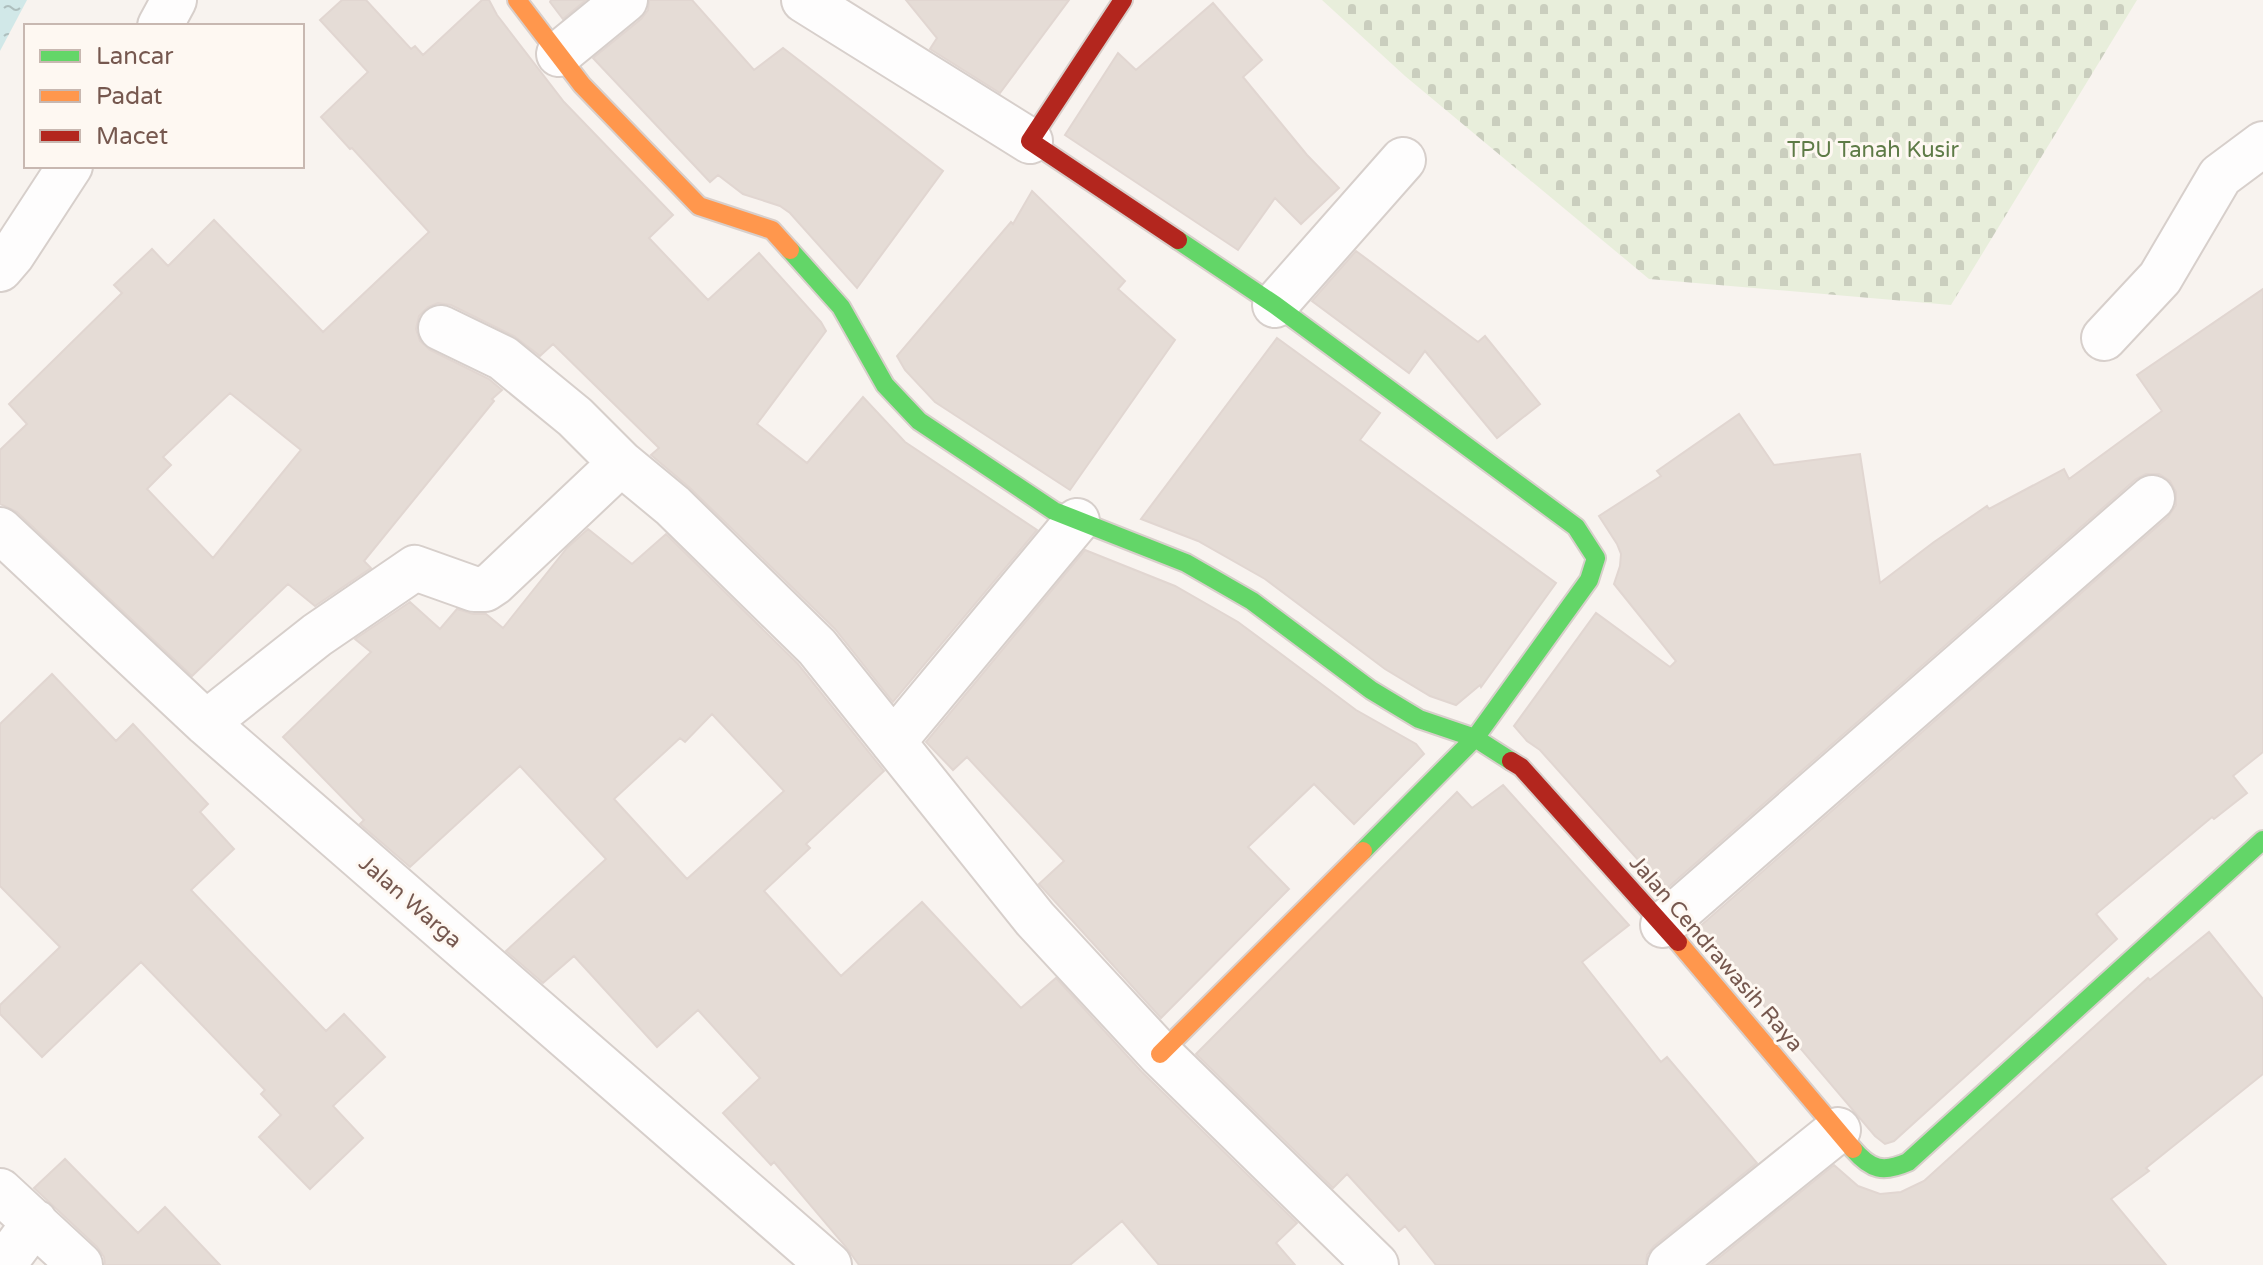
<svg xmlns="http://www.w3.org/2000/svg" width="2263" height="1265" font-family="'Varela Round',sans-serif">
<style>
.cemetery{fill:url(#cemetery-stones)}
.water{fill:url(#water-ripples)}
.building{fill:#e5dcd6;stroke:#e1d6d1;stroke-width:2;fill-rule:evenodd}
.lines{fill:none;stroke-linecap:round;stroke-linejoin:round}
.street-casing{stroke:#d7cfcb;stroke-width:48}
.fast-casing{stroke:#d8cfcb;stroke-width:22}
.slow-casing{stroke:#d8cfcb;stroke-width:22}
.jam-casing{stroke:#d8cfcb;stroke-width:22}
.street{stroke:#fefdfd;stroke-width:44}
.fast{stroke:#63d668;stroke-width:18}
.slow{stroke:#ff974d;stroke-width:18}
.jam{stroke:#b3261e;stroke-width:18}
.labels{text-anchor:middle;stroke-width:6;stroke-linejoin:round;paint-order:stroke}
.park-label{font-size:22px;fill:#5e7b47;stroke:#fef8f2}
.street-label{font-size:22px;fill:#76584f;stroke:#fef8f2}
</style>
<defs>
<pattern id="cemetery-stones" width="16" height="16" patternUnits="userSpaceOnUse" patternTransform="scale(2)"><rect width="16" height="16" fill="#e8eedb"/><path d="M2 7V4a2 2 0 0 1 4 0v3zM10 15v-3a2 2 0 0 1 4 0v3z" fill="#cacebe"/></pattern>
<pattern id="water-ripples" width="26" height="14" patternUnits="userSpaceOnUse" patternTransform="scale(2)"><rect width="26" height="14" fill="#d1e8e8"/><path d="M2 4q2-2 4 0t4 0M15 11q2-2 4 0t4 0" fill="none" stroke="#aebfbe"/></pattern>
</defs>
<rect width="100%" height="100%" fill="#f8f3ef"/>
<path class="cemetery" d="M1322 0H2137L1951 305 1649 279 1405 76Z"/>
<path class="water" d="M0 0H27L0 51Z"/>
<path class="building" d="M342 0H366L411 49 415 46 423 55 482 0H489L497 15 564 102 673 215 649 238 708 300 759 253 821 322 826 331 757 424 807 463 863 397 905 442 1037 530 893 702 835 629 690 488 651 455 659 448 553 344 540 356 514 336 451 305 438 303 428 307 419 316 416 329 420 341 430 350 489 379 502 390 492 399 494 401 364 561 371 568 315 606 288 584 192 676 17 512 0 504V450L27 424 9 404 122 293 114 285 152 249 168 266 214 220 323 332 429 232 352 148 350 149 321 117 368 72 320 20ZM230 393 301 450 213 558 147 489 171 465 163 457Z
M551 0H586L563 19 550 2Z
M649 0H692L754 70 783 48 943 171 857 288 790 213 780 206 743 194 718 175 710 182 593 58 641 19 648 10Z
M906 0H1069L1000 93 930 49 937 38Z
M1213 3 1262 60 1243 77 1307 155 1339 188 1301 224 1275 198 1238 250 1065 135 1118 53 1136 70Z
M1032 191 1125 281 1118 289 1175 340 1070 490 935 402 905 370 897 356 1011 222 1013 224Z
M1356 251 1478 342 1485 336 1540 404 1497 438 1425 351 1409 373 1312 301Z
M2263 289V752L2233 776 2247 793 2214 819 2212 817 2096 914 2117 939 1894 1141 1885 1144 1875 1136 1698 928 2168 517 2176 505V492L2170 481 2159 474H2146L2136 479 1665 890 1540 750 1527 741 1514 726 1596 613 1670 667 1676 661 1614 584 1620 566 1621 554 1617 544 1599 516 1661 476 1657 471 1739 414 1774 465 1860 454 1880 583 1934 542 1987 506 1989 509 2064 469 2069 479 2162 411 2137 375Z
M1277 338 1380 413 1360 440 1556 583 1481 687 1480 685 1456 705 1430 696 1385 669 1265 579 1198 541 1141 519Z
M588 529 632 564 666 534 798 664 884 771 806 844 810 848 764 891 841 976 922 902 1021 1008 1056 978 1142 1072 1297 1223 1276 1243 1295 1265H1159L1122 1221 1070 1265H859L846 1247 774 1162 771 1165 723 1113 760 1078 698 1010 657 1047 574 956 543 983 506 951 606 859 520 766 410 867 360 824 364 820 283 737 371 652 355 639 410 602 440 629 457 609 473 614H486L503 628 567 548ZM712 714 784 791 687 879 614 799 680 738 685 742Z
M1085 550 1175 586 1238 622 1356 710 1416 744 1424 754 1354 824 1314 784 1248 847 1289 889 1161 1018 1039 884 1064 861 967 757 953 770 926 742Z
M52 674 116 741 133 724 208 804 200 812 234 849 191 890 326 1031 344 1014 385 1057 333 1106 363 1138 310 1189 259 1137 281 1115 261 1094 265 1090 141 962 42 1057 0 1014V1005L60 947 0 886V724Z
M1503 785 1629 925 1582 962 1661 1062 1667 1057 1757 1163 1654 1246 1647 1255 1646 1265H1436L1405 1226 1399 1231 1347 1174 1333 1188 1196 1054 1457 792 1472 808Z
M2209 932 2263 999V1074L2146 1168 2149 1171 2111 1199 2166 1265H1710L1834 1165 1858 1186 1880 1194 1901 1192 1924 1181 2148 978 2150 980Z
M65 1159 138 1233 165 1207 220 1265H105L104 1257 97 1247 34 1188Z"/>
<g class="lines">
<defs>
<path id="street" d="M804 0 1030 141
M160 26 174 0
M559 54 625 0
M0 269 12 255 70 166
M1275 305 1403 160
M441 328 503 358 575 417 621 463 673 506 817 647 1035 919 1160 1054 1376 1265
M2104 338 2160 278 2220 176 2263 144
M0 530 206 723 829 1265
M206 723 317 635 415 568 474 589H485L494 583 621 463
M893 742 1077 521
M1663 925 2152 498
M0 1191 80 1265
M3 1265 35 1222
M1670 1265 1838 1130"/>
<path id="fast" d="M1178 240 1275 305 1576 527 1596 558 1589 580 1475 738 1363 851
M790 250 841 307 885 385 919 421 1054 511 1186 563 1252 601 1371 690 1419 719 1475 738 1511 761
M1853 1149C1871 1170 1883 1173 1908 1162L2263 840"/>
<path id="slow" d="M517 0 582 85 699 206 772 230 790 250
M1678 942 1853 1149
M1160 1054 1363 851"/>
<path id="jam" d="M1123 0 1030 141 1178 240
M1511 761 1521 767 1678 942"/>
</defs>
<use href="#street" class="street-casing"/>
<use href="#fast" class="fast-casing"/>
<use href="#slow" class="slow-casing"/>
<use href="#jam" class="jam-casing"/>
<use href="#street" class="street"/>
<use href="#fast" class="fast"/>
<use href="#slow" class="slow"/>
<use href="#jam" class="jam"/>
</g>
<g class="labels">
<g class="park-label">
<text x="1873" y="157">TPU Tanah Kusir</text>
</g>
<g class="street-label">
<text transform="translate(411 901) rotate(41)" y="8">Jalan Warga</text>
<text transform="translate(1717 953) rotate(49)" y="8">Jalan Cendrawasih Raya</text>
</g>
</g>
<rect x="24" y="24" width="280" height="144" fill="#fef8f2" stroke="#c8b8b1" stroke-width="2"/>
<rect x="40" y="50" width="40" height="12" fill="#63d668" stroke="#c8b8b1" stroke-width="2"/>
<text x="96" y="64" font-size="24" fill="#76584f">Lancar</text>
<rect x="40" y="90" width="40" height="12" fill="#ff974d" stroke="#c8b8b1" stroke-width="2"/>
<text x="96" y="104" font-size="24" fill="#76584f">Padat</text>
<rect x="40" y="130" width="40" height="12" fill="#b3261e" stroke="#c8b8b1" stroke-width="2"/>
<text x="96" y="144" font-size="24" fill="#76584f">Macet</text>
</svg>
